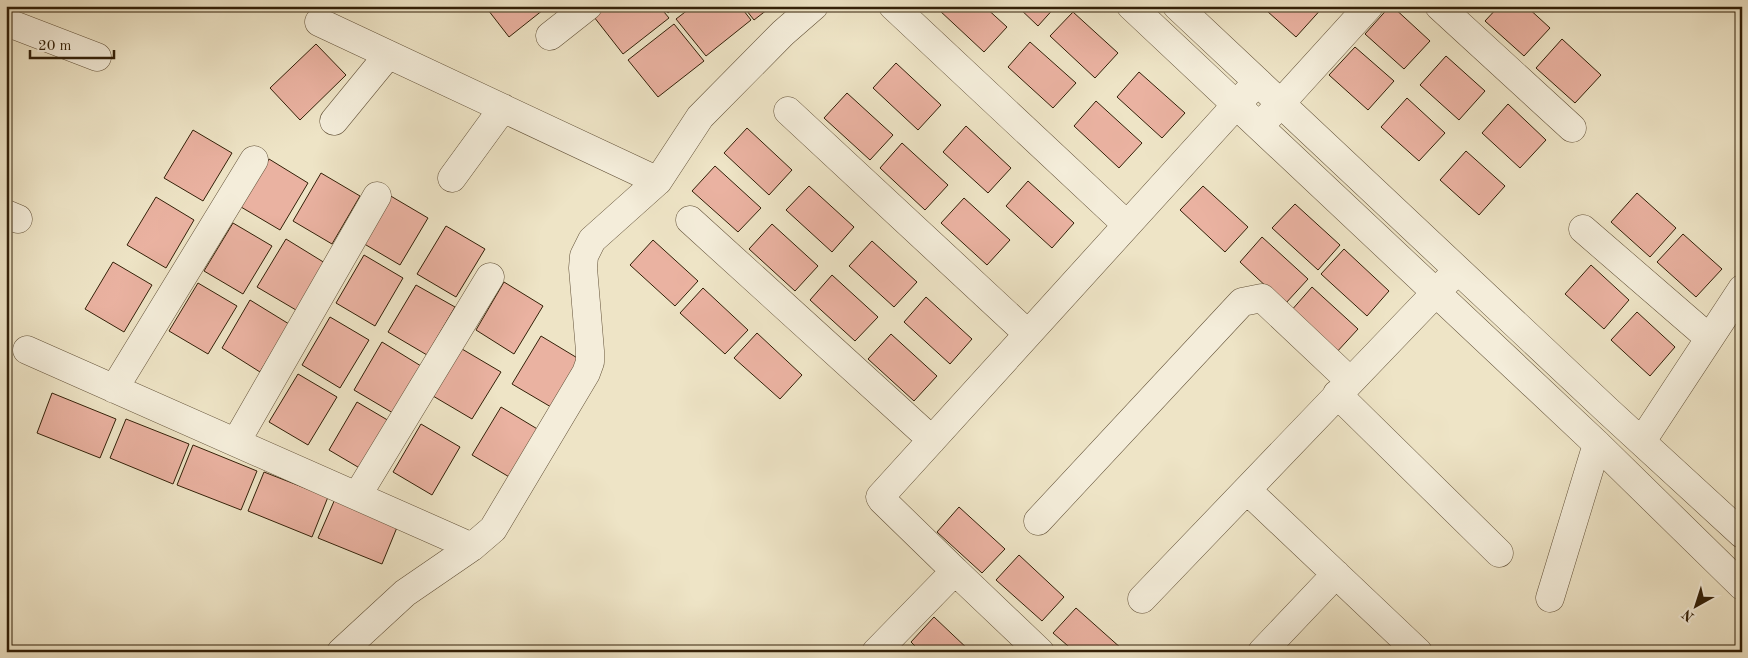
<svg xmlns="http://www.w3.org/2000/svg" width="1748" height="658" font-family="'Old Standard TT',serif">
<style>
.building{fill:#eab2a1;stroke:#332008}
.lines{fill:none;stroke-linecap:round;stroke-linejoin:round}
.minor-casing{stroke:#625138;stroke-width:29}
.minor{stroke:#f4edda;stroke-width:28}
</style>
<rect width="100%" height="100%" fill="#eee4c6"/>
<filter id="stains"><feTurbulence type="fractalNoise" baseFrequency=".004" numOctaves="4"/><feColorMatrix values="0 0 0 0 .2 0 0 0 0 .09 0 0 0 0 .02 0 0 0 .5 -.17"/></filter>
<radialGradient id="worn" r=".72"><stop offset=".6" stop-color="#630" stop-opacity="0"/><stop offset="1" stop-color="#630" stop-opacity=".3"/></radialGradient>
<path class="building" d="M485 6H548L509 37Z
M607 6H659L669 18 623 54 594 17Z
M662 6H676L668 13Z
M693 6H740L751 20 706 56 676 19Z
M743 6H772L754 20Z
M942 6H984L1007 27 984 52 939 10Z
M1017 6H1056L1038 26Z
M1272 6H1324L1296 37 1267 11Z
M1390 6H1392L1430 41 1404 69 1365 34Z
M1499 6H1526L1550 28 1524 56 1485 21Z
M1073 12 1118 53 1095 78 1050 36Z
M674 24 704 61 658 97 628 60Z
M1562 39 1601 75 1575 103 1536 68Z
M1030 42 1076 83 1053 108 1008 67Z
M316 44 346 75 300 120 270 88Z
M1355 47 1394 81 1368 110 1329 75Z
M1446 56 1485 91 1459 120 1420 85Z
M896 63 941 105 918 130 873 88Z
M1139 72 1185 113 1162 138 1117 97Z
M847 93 893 135 870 160 824 118Z
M1407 98 1445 133 1419 161 1381 127Z
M1096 101 1142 143 1119 168 1074 126Z
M1508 104 1546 140 1520 168 1482 133Z
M966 126 1011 168 988 193 943 152Z
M747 128 792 170 769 195 724 153Z
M193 130 232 153 203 201 164 178Z
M902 143 948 185 925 210 880 168Z
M1466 151 1505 186 1479 215 1440 180Z
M269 159 308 183 280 230 241 207Z
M715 166 761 208 738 232 692 191Z
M321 173 360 196 332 244 293 221Z
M1028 181 1074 223 1052 248 1006 206Z
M809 186 854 227 832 252 786 210Z
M1203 186 1248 227 1225 252 1180 210Z
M1637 193 1676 228 1650 257 1611 222Z
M389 195 428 218 400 265 361 242Z
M156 197 194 220 166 268 127 245Z
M964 198 1010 240 987 265 941 223Z
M1295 204 1340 245 1318 270 1272 228Z
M233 223 272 246 243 294 204 271Z
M772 224 818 266 795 291 749 249Z
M446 226 485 249 456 297 417 274Z
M1683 234 1722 269 1696 297 1657 262Z
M1262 237 1308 279 1285 304 1240 262Z
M286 239 325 263 296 310 257 287Z
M653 240 698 281 675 306 630 265Z
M872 241 917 282 894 307 849 266Z
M1344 249 1389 291 1367 316 1321 274Z
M364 255 403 278 375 326 336 303Z
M113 262 152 285 124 332 85 309Z
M1591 265 1629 300 1604 329 1565 294Z
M832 275 878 317 855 341 810 300Z
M504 282 543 306 514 354 476 330Z
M198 283 237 306 208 354 169 331Z
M416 285 455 307 427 355 388 332Z
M1312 287 1358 329 1335 354 1290 312Z
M703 288 748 330 725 354 680 313Z
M926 297 972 339 950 364 904 322Z
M250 300 289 324 260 372 222 348Z
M1637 312 1675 347 1650 376 1611 340Z
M330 317 369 340 340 388 302 365Z
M757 333 802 375 780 399 734 358Z
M891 334 937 376 914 401 868 359Z
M541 336 579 359 551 407 512 384Z
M382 342 421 366 393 413 354 390Z
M462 349 501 372 472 419 433 396Z
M298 374 337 397 308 445 269 422Z
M52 393 116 419 100 458 37 433Z
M357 402 396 425 368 473 329 450Z
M501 407 539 430 511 478 472 455Z
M126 419 189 444 173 484 110 458Z
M421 424 460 447 432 495 393 472Z
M193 445 257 471 241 510 177 485Z
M264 472 328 497 312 537 248 511Z
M335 499 398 525 382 564 318 538Z
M959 507 1005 549 982 573 937 532Z
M1019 555 1064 597 1042 621 996 580Z
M1076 608 1122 649 1120 652H1075L1053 633Z
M934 617 971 652H921L911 642Z"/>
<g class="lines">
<defs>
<path id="minor" d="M893 6 1127 225
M1131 6 1597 444 1742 586
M1177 6 1608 411 1742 534
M1439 6 1572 128
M6 22 97 57
M319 22 658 181
M550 36 588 6
M788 111 1028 334
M1269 116 1369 6
M334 121 388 55
M452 178 503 108
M6 214 18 219
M690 220 932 440
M1583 229 1709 338
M27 350 472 547
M114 389 254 160
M1337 394 1499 553
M1642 441 1742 289
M236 442 377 196
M1247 490 1418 652
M357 496 490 277
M1038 521 1242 302 1262 298 1350 381
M955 571 1040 652
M1550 598 1597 444
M1142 599 1449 279
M341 652 405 593 472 547 493 529 586 373 590 362V351L583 268 584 256 592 240 658 181 700 117 783 33 814 6
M876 652 955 571 882 500 880 497 1257 82
M1262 652 1336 574"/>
</defs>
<use href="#minor" class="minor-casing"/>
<use href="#minor" class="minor"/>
</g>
<rect width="1748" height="658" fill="none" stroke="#eee4c6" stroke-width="25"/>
<rect x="8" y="8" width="1733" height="643" fill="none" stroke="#332008" stroke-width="2.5"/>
<rect x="12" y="12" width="1723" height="633" fill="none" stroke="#332008"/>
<g transform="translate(1696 606) rotate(219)" stroke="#f4edda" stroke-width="4" paint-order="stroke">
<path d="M0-4L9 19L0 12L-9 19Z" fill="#332008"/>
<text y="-8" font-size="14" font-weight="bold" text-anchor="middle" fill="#332008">N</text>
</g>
<path d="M30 50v8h84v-8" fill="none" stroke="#332008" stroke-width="2.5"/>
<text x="38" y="50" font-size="15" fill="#332008" stroke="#f4edda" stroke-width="4" paint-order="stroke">20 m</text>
<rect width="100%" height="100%" filter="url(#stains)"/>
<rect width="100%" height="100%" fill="url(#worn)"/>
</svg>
